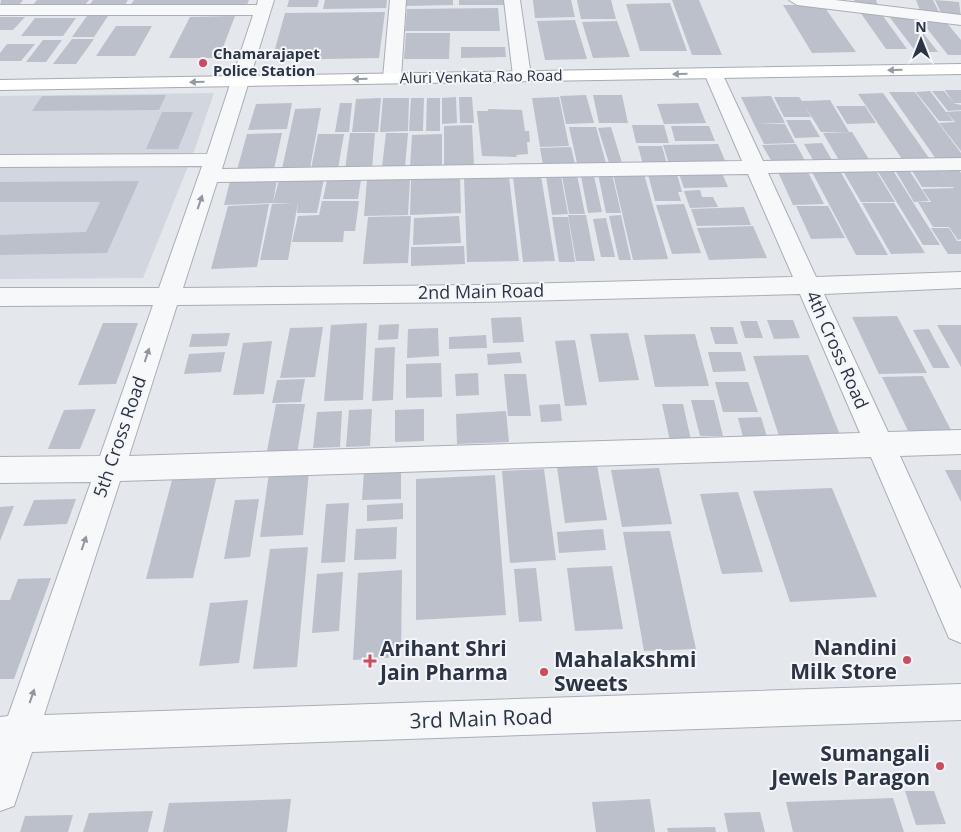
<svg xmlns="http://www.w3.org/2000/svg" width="961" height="832" font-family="'Open Sans',sans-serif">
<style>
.built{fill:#d2d6de}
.building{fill:#bbc0ca}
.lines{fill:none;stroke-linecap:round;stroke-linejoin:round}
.minor-casing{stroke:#a9aeb7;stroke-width:2}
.major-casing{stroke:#a3abb8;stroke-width:2}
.minor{fill:#f7f8fa;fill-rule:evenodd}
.major{fill:#fff;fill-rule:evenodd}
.oneway{fill:#959aa2}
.oneway2{fill:#9196a0}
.poi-dot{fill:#d1495b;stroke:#f4f6f9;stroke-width:2}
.labels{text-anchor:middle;stroke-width:4;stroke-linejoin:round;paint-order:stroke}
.far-poi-label{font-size:15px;font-weight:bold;fill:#2b3445;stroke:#f4f6f9;text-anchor:start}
.far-street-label{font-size:15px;fill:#2b3445;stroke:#f4f6f9}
.street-label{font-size:18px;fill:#2b3445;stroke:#f4f6f9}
.near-poi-label{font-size:21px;font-weight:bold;fill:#2b3445;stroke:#f4f6f9;text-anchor:end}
.near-street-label{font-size:21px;fill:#2b3445;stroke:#f4f6f9}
</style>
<rect width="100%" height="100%" fill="#e4e7ec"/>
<path class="built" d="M214 93 193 154 143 278 0 279V96Z"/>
<path class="building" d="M1 0H23L16 9H0Z
M37 0H89L84 6 31 7Z
M93 0H128L123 8H87Z
M134 0H249L246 7H129Z
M289 0H319L317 7H287Z
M325 0H387L386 8 323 9Z
M404 0H453V5L404 6Z
M459 0H507L508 5H459Z
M533 0H571L575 17 535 18Z
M577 0H611L616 19H581Z
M672 0H699L722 55H692Z
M854 0H876L878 7 855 4Z
M916 0H933L940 14 921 13Z
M935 0 959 2 961 17 942 15Z
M670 3 687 51H640L626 4Z
M783 5H823L856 52 812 53Z
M498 8 500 31H405L407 9Z
M385 12 379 58 272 60 285 13Z
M860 12H880L907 49H886Z
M888 15H909L938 52H916Z
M87 16H108L94 37H72Z
M235 16 219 58H169L190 17Z
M0 17H25L13 30H0Z
M35 18H76L63 36H21Z
M575 20 587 59 545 60 537 21Z
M617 21 630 57 593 58 582 22Z
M922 22H946L961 40V55H948Z
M116 26H152L135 56H96Z
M406 33H450L449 59H404Z
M72 39H94L76 64H53Z
M43 40H62L46 62H26Z
M7 44H35L21 61H0V53Z
M461 47H505L506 57 461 58Z
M945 90H961V103H953L961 105V110L948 111 932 91H944L953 102Z
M930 91 946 112 953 121H939L916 92Z
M889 92H915L961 153V158L936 159Z
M883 93 915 138 929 158 902 159 858 94Z
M166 95 159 110 32 111 42 96Z
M586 95 594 123 566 124 560 96Z
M593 95H622L628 123H599Z
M771 96 785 123 754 124 741 97Z
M456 97 457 123 442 124V98Z
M459 97H472L474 123H460Z
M559 97 569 146 540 147 532 98Z
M774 97H799L802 101 830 100 849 132H821L805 106 811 117H784Z
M381 98 378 132H352L356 99Z
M383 98H409L408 131 380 132Z
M411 98H424L423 131H409Z
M427 98H440V131H426Z
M292 103 287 129 248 130 256 104Z
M340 103H352L349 132H335Z
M698 103 706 123 664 124 657 104Z
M836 106H865L876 123 847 124Z
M321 108 310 168 282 169 295 109Z
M488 109 522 110 525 131H529L530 142H527L528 154 516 155 517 157 482 156 477 111H488Z
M961 111V151L939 123 955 122 946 112Z
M162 112H193L178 149H146Z
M786 120H810L820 137 795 138Z
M754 124H785L795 143 764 144Z
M472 125 474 165H444V126Z
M632 125H664L669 143H636Z
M671 126H709L715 141H675Z
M569 127H596L606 163H577Z
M611 127 622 163H609L598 128Z
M852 132 870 161 840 162 823 133Z
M282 133 274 169 237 170 247 134Z
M350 133H375L372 169H345Z
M386 133H408L405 167H382Z
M318 134H344L338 169H311Z
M442 134V167L410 168 412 135Z
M822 143 832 160H813L804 144Z
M718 144 726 163 669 164 663 145Z
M796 144 805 161 772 162 762 145Z
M638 146H662L667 164 643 165Z
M571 147 575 164 543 165 540 148Z
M875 169 895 202H861L843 171 859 170 877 200 859 170Z
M892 169 940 245H923L877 170Z
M911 169H940L951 185 941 170H959L961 173V239L958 240 949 227H933L918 202H931L922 189 954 188 953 187H922Z
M895 170H909L929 201 914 202Z
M840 171 888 255H856L812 172Z
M778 172H808L824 204 793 205Z
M722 173 728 187 684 188 679 174Z
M598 174H612L621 213H606Z
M613 174H644L668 259 633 260Z
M648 174H677L682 192H678L681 201H655Z
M577 175 585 214H569L562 176Z
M541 176 555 261 523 262 513 177Z
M546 176H561L568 214 552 215Z
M581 176H594L602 212 588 213Z
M460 177 461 213 410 215 411 179Z
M509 177 519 261 467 262 464 178Z
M277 179 273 203 224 205 230 181Z
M324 179 317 213H297L298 202 288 260H260L272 204 293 203H273L279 180Z
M410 179 408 215 364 216 367 180Z
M327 180H361L358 199H323Z
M139 181 107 253 0 255V235L86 232 100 202H0V182Z
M700 190 702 197H713L718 207 690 208 684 191Z
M322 201H359L355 231H344L343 242H292L298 216 319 215Z
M862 203H894L925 253 891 254Z
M269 204 257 267 211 269 228 206Z
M684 204 701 253 672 254 656 205Z
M796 206H828L845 238 811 239Z
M744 207 751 225 697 226 691 209Z
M568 215H586L595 261H576Z
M621 215 631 260H619L609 216Z
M411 216 408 263 363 264 368 217Z
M459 216 461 243 413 245 414 218Z
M552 217H568L575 262H559Z
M606 218 615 257H601L593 219Z
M753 226 767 258 709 260 697 228Z
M931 228H949L957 241H961V254H948Z
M464 246 465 264 411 266V247Z
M897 316 927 373 879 374 852 317Z
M521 317 524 342 493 343 491 318Z
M767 320H793L800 338 774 339Z
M740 321H757L763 338H745Z
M103 323H138L116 384 78 385Z
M367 323 363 400 324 401 331 325Z
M399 324 398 339 378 340 379 325Z
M937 325H961V367Z
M323 327 315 377 280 378 290 328Z
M710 327H733L738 344H715Z
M438 328 439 356 407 358 408 329Z
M929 329 950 368H933L913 330Z
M230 333 227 346 189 347 192 334Z
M628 333 639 380 599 382 590 334Z
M695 334 709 386 655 387 644 335Z
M486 335 487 348 449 349V337Z
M575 340 587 405 565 406 555 341Z
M272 341 264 394 233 395 243 343Z
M395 347 393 400 372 401 375 348Z
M225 352 221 372 184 374 189 354Z
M520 352 522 363 488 365 487 354Z
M708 352H741L746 371 713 372Z
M808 355 840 435 779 436 753 356Z
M441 363 442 397 406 398V364Z
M478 373 479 395 456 396 455 374Z
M504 374H526L531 416H508Z
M923 376 953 434 910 435 882 377Z
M305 379 301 402 272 403 277 380Z
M715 382H748L758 412H723Z
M691 400H714L723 436H700Z
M276 404H305L297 455 266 456Z
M560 404 562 421 541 422 539 405Z
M662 404H683L691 440 670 441Z
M96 409 80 449H48L64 410Z
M372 409 370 446 346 447 349 410Z
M424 409V441L395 442V410Z
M342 411 340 447 313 448 317 412Z
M506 411 509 442 457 444 456 414Z
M761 417 768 440 744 441 738 418Z
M597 465 607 520 565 523 557 467Z
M659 468 672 524 622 527 611 470Z
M401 469V499L362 500 364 471Z
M544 469 556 560 510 563 502 471Z
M945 470H961V502Z
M309 471 303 535 260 537 269 473Z
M495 475 506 615 416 620V479Z
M216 479 193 578 146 579 172 480Z
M832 488 877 597 790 602 753 491Z
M738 492 763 572 722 574 700 494Z
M76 499 67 524 23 526 34 500Z
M259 499 250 557 224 559 235 500Z
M349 503 345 562 321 563 326 504Z
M403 503V519L367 521V505Z
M14 506 0 541V507Z
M397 527 396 559 354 560 356 529Z
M603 529 606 550 559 553 557 532Z
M670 531 696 649 644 651 623 532Z
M308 547 297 667 253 669 270 549Z
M612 566 623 629 575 631 567 568Z
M536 568 542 621 519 622 514 569Z
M402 570 401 657 353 660 358 573Z
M343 572 339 631 312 633 317 574Z
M51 578 14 679H0V600H10L18 579Z
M248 600 239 663 199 666 210 603Z
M905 791H934L946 824 916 825Z
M893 798 904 832H793L786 802Z
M291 799 287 832H163L169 803Z
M650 799 655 832H596L592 802Z
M153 811 148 832H83L89 813Z
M760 812 765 832H728L724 813Z
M73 815 68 832H20L25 816Z
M715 827 716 832H668L667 828Z"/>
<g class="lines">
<defs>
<path id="minor" d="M258 0H274L222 169 742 161 704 73 707 69H719L722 73 763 161 961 158V170L768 173 816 277 961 272V288L824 294 888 432 961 430V454L900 456 961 589V643L949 638 871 457 120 481 44 715 961 684V720L32 752 14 806 0 811V717L8 716 91 482 0 483V457L100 456 153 305 0 306V288H159L202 166 0 167V155L207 154 253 15H0V5H257ZM748 174 793 277 480 285 183 288 217 182ZM800 294 860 433 129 456 177 305 480 302Z
M390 0H406L401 78 398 82H386L383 78Z
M504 0H520L531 76 528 80H516L513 76Z
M789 0H835L961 15V25L797 5Z"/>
<path id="major" d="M961 64V74L0 90V80Z"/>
</defs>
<use href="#minor" class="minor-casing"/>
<use href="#major" class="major-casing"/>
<use href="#minor" class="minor"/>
<use href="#major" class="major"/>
</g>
<defs><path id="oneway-solid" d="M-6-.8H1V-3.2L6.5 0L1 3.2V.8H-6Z" transform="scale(1.25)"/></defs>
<g class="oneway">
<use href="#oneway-solid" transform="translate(895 70) rotate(179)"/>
<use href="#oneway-solid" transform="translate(680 74) rotate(179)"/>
<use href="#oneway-solid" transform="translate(360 79) rotate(179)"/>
<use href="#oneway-solid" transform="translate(197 82) rotate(179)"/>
</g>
<g class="oneway2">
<use href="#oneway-solid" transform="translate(200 202) rotate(-71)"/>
<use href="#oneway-solid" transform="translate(147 355) rotate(-72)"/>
<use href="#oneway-solid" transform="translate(84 543) rotate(-71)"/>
<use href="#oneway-solid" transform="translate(32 696) rotate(-71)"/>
</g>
<g class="poi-dot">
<circle cx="203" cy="63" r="5"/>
<circle cx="907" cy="660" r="5"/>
<path d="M367.5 653.5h5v5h5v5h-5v5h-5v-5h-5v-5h5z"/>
<circle cx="544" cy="672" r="5"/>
<circle cx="940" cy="766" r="5"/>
</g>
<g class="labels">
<g class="far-poi-label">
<text x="213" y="59">Chamarajapet<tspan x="213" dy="17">Police Station</tspan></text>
</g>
<g class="far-street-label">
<text transform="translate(481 77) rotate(-1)" y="5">Aluri Venkata Rao Road</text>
</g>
<g class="street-label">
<text transform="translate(481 292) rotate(-1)" y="6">2nd Main Road</text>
<text transform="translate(837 350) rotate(66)" y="6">4th Cross Road</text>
<text transform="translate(120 437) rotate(-71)" y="6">5th Cross Road</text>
</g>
<g class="near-poi-label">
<text x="897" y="655">Nandini<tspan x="897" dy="24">Milk Store</tspan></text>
<text x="380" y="656" text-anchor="start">Arihant Shri<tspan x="380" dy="24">Jain Pharma</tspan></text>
<text x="554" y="667" text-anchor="start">Mahalakshmi<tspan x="554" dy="24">Sweets</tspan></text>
<text x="930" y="761">Sumangali<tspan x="930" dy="24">Jewels Paragon</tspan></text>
</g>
<g class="near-street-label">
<text transform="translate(481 719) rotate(-2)" y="7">3rd Main Road</text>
</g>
</g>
<g transform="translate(921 40)" stroke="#f4f6f9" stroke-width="4" paint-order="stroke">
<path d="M0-4L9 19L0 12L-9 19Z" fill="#2b3445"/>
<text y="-8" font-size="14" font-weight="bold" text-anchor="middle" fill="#2b3445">N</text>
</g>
</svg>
